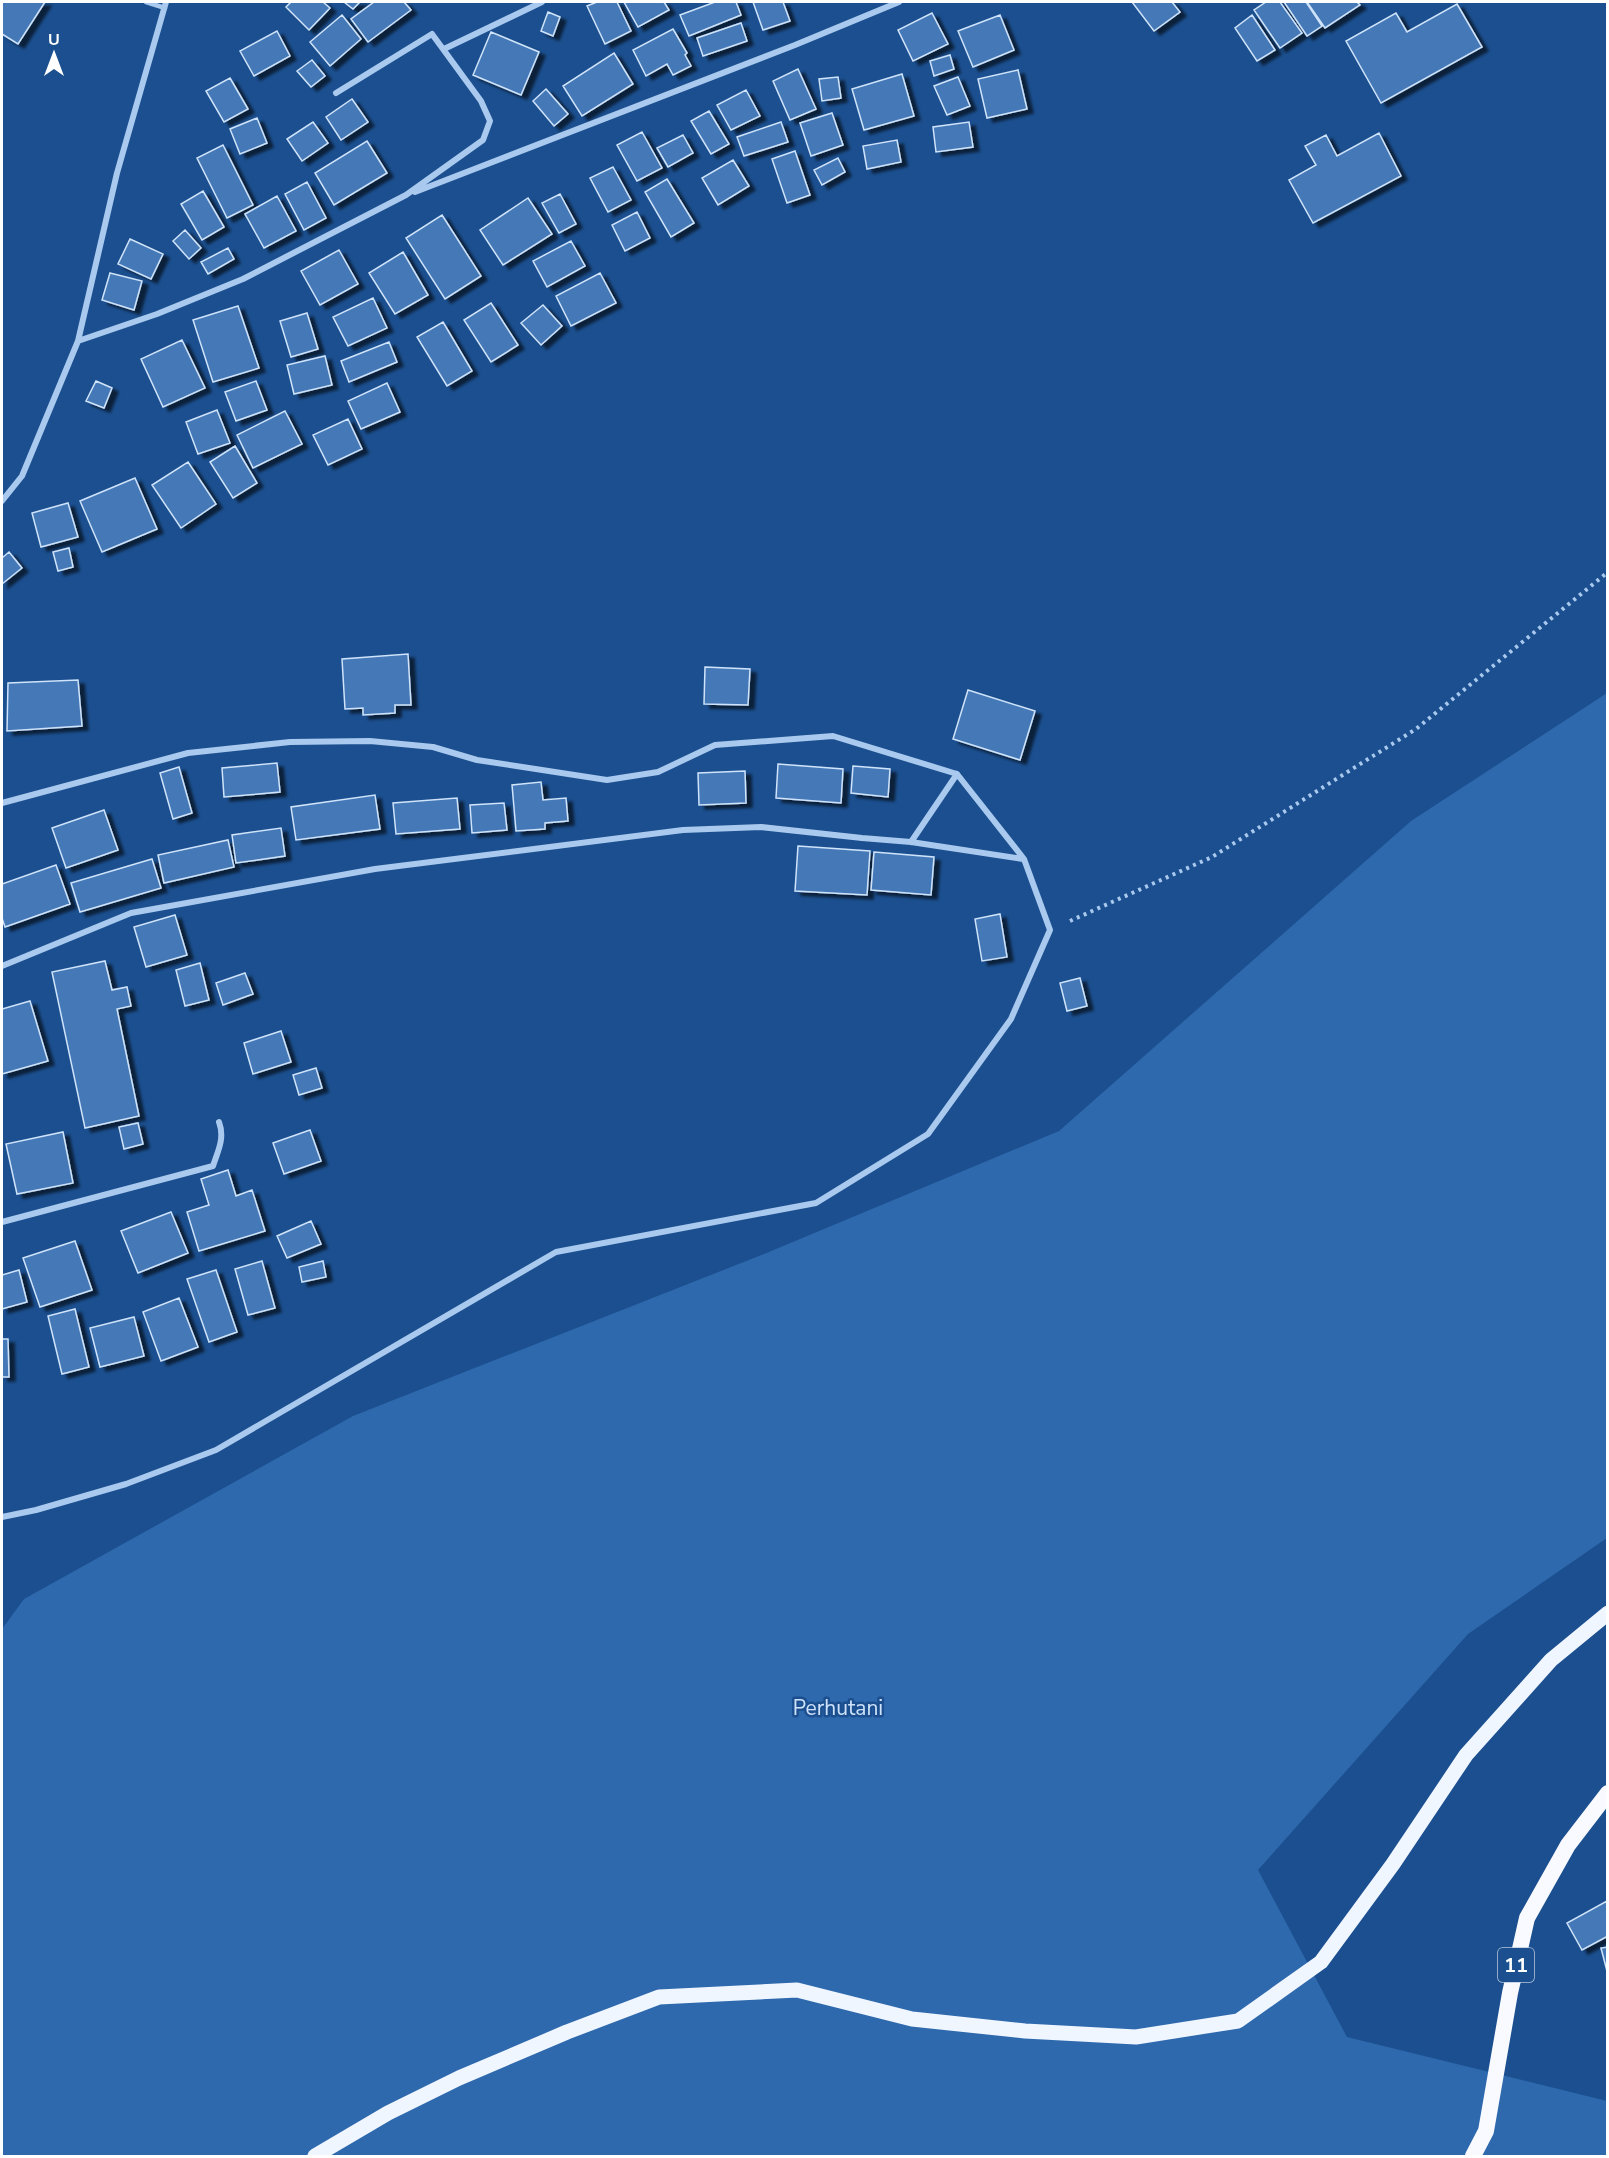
<svg xmlns="http://www.w3.org/2000/svg" width="1609" height="2158" font-family="'Nunito Sans',sans-serif">
<style>
.green{fill:#2e69ad}
.building{fill:#4478b7;stroke:#cfe3fa;stroke-width:1.5;filter:url(#shadow)}
.lines{fill:none;stroke-linecap:round;stroke-linejoin:round}
.path{stroke:#a9c9ee;stroke-width:4;stroke-dasharray:3 4.5;stroke-linecap:butt}
.service{stroke:#a9c9ee;stroke-width:4.5}
.minor{stroke:#a9c9ee;stroke-width:6}
.primary{stroke:#f0f6ff;stroke-width:15}
.trunk{stroke:#f8faff;stroke-width:16}
.labels{text-anchor:middle;stroke-width:5;stroke-linejoin:round;paint-order:stroke}
.shield{fill:#1b4f8f;stroke:#bbcadd;stroke-width:1.5}
.shield-label{font-size:20px;font-weight:bold;fill:#fff}
.park-label{font-size:21px;fill:#cfe3fa;stroke:#1b4f8f}
</style>
<defs>
<filter id="shadow"><feDropShadow dx="6" dy="4" stdDeviation="1.5" flood-color="#0009"/></filter>
</defs>
<rect width="100%" height="100%" fill="#1b4f8f"/>
<path class="green" d="M1607 693V1538L1468 1634 1258 1870 1347 2037 1607 2101V2156H2V1629L24 1599 353 1416 764 1254 1059 1131 1411 821Z"/>
<path class="building" d="M2 2H45L18 44 2 34Z
M291 2H323L330 8 309 30 286 7Z
M344 2H360L353 9Z
M374 2H404L411 10 368 42 351 19Z
M597 2H617L631 31 605 44 587 6Z
M624 2H664L669 10 638 27Z
M715 2H736L741 15 689 36 680 15Z
M753 2H783L790 21 763 30Z
M1132 2H1172L1180 12 1154 31Z
M1266 2H1280L1302 33 1280 48 1254 10Z
M1284 2H1306L1322 26 1307 36Z
M1307 2H1357L1360 5 1325 28Z
M1457 4 1482 47 1381 103 1346 41 1396 13 1407 32Z
M548 12 560 17 553 36 541 31Z
M932 13 948 44 913 61 898 30Z
M342 15 361 39 330 66 310 42Z
M1000 15 1014 50 973 67 958 31Z
M1252 15 1275 50 1257 61 1235 28Z
M741 23 747 41 703 56 697 38Z
M673 29 687 53 685 55 691 66 673 75 667 64 646 76 633 50Z
M277 31 290 56 254 76 240 51Z
M491 32 539 52 521 95 473 75Z
M614 53 633 84 582 116 563 86Z
M950 55 954 69 934 76 930 61Z
M312 60 325 76 311 87 297 71Z
M798 69 816 109 790 120 773 81Z
M1018 70 1027 109 987 118 978 79Z
M902 74 914 116 864 130 852 89Z
M838 77 841 98 822 101 819 79Z
M958 77 970 106 947 115 934 86Z
M230 78 248 109 224 122 206 91Z
M546 89 568 114 554 126 533 101Z
M746 90 760 116 731 130 717 105Z
M352 99 368 122 341 140 326 117Z
M709 111 729 144 711 154 691 121Z
M832 113 843 145 811 156 800 123Z
M257 118 267 143 240 154 230 129Z
M313 122 328 143 302 161 287 139Z
M781 122 788 142 744 156 737 137Z
M969 122 973 147 936 152 933 127Z
M642 132 662 168 637 181 617 145Z
M1379 133 1401 176 1313 223 1289 180 1316 165 1305 146 1326 135 1337 156Z
M683 135 693 153 668 167 657 148Z
M897 140 901 162 867 169 863 146Z
M367 141 387 173 334 205 315 173Z
M223 145 253 205 227 218 197 158Z
M795 151 810 195 787 203 772 159Z
M838 158 845 172 822 185 814 170Z
M733 160 749 186 718 205 702 178Z
M613 167 631 200 608 212 590 178Z
M667 179 694 223 671 237 645 192Z
M307 182 326 218 304 230 285 194Z
M203 191 224 227 202 240 181 204Z
M560 194 576 224 559 233 542 203Z
M277 196 296 231 264 248 245 214Z
M528 198 552 234 503 265 480 230Z
M637 212 650 238 625 251 612 225Z
M442 215 481 276 445 299 406 238Z
M185 230 201 248 189 259 173 241Z
M130 239 163 254 151 279 118 264Z
M571 241 585 266 547 287 533 261Z
M228 248 234 259 208 274 201 262Z
M339 250 358 284 320 305 301 271Z
M403 252 428 295 395 314 369 273Z
M110 273 142 281 134 310 102 300Z
M600 273 616 303 571 326 556 296Z
M373 298 387 328 348 346 333 317Z
M491 303 518 345 491 362 464 320Z
M543 305 562 326 541 345 521 323Z
M238 306 259 368 213 382 193 320Z
M307 313 318 349 291 357 280 321Z
M443 322 472 371 447 386 417 337Z
M182 340 205 388 163 407 141 359Z
M389 342 397 362 349 382 341 361Z
M325 356 332 385 294 394 287 365Z
M96 381 112 388 104 408 86 401Z
M256 381 267 410 236 421 225 392Z
M387 383 400 412 361 429 348 401Z
M217 410 230 443 198 454 186 422Z
M285 411 302 444 253 468 237 435Z
M348 419 362 449 328 465 313 435Z
M235 446 257 483 233 498 210 462Z
M188 462 216 504 181 528 152 485Z
M135 478 157 529 102 552 80 501Z
M68 503 78 537 41 547 32 513Z
M69 548 73 567 58 571 53 552Z
M9 552 22 568 2 584V558Z
M408 654 411 705H395V713L363 715V708L345 709 342 659Z
M705 667 750 669 748 705 704 704Z
M78 680 82 726 7 731 8 683Z
M968 690 1035 711 1020 760 953 739Z
M277 763 280 792 224 797 222 768Z
M778 764 843 769 841 803 776 798Z
M853 766 890 769 888 797 851 793Z
M179 767 192 813 173 819 160 773Z
M745 771 746 803 699 805 698 773Z
M541 782 543 800 566 798 568 821 545 823V829L516 831 512 785Z
M375 795 380 829 296 840 291 807Z
M457 798 460 829 396 834 393 803Z
M504 803 507 830 472 833 470 805Z
M104 810 118 850 66 868 52 828Z
M281 828 285 856 236 863 232 835Z
M228 840 234 867 164 883 158 855Z
M798 846 870 851 867 895 795 891Z
M874 852 934 857 931 895 871 890Z
M152 859 161 888 80 912 71 883Z
M56 865 70 904 5 927 2 918V884Z
M1000 914 1007 957 982 961 975 919Z
M175 915 187 955 146 967 134 927Z
M105 961 112 990 127 987 131 1006 117 1009 139 1116 85 1128 52 972Z
M200 963 209 1000 185 1006 176 970Z
M245 973 253 994 223 1005 216 983Z
M1080 978 1087 1006 1067 1011 1060 983Z
M30 1001 48 1061 2 1074V1009Z
M281 1031 291 1062 253 1074 244 1043Z
M316 1068 322 1088 299 1095 293 1075Z
M138 1123 143 1144 124 1149 119 1127Z
M310 1130 321 1161 284 1174 273 1143Z
M63 1132 73 1183 17 1194 6 1144Z
M228 1170 236 1196 252 1190 265 1231 199 1251 187 1212 209 1205 201 1179Z
M171 1212 188 1253 138 1273 121 1231Z
M311 1221 321 1244 287 1258 277 1236Z
M75 1241 92 1290 40 1307 23 1258Z
M262 1261 275 1308 248 1315 235 1269Z
M323 1261 326 1277 302 1282 299 1267Z
M19 1270 27 1302 2 1309V1275Z
M216 1270 237 1332 209 1342 187 1279Z
M179 1298 198 1347 161 1361 143 1312Z
M75 1309 89 1367 62 1374 48 1316Z
M134 1317 144 1356 100 1367 90 1328Z
M2 1339H8L9 1377H2Z
M1607 1901 1608 1936 1582 1950 1567 1923Z
M1608 1947V1975L1601 1948Z"/>
<g class="lines">
<path class="path" d="M1070 921 1212 857 1416 729 1608 572"/>
<path class="service" d="M146 2 165 8"/>
<path class="minor" d="M444 49 542 2
M415 192 795 45 899 2
M78 341 157 314 243 279 406 195 483 140 490 121 481 101 432 34 336 93
M2 501 22 476 78 341 117 173 166 2
M2 803 188 753 290 742 370 741 433 747 477 760 607 780 658 772 715 745 833 736 957 774 1024 859 1050 930 1011 1019 928 1134 816 1203 556 1252 216 1450 126 1484 36 1510 2 1517
M911 842 957 774
M2 966 131 913 375 869 683 830 761 827 862 838 911 842 1023 859
M2 1222 213 1166C218 1151 225 1138 219 1122"/>
<path class="primary" d="M315 2156 388 2113 459 2078 567 2032 659 1997 797 1990 912 2019 1025 2031 1136 2037 1238 2021 1321 1962 1393 1864 1466 1755 1551 1660 1608 1613"/>
<path class="trunk" d="M1473 2156 1486 2131 1510 1993 1527 1918 1568 1845 1608 1793"/>
</g>
<g class="labels">
<rect class="shield" x="1498" y="1948" width="36" height="34" rx="4.5"/>
<g class="shield-label">
<text x="1516" y="1972">11</text>
</g>
<g class="park-label">
<text x="838" y="1715">Perhutani</text>
</g>
</g>
<rect width="1609" height="2158" fill="none" stroke="#ffffff" stroke-width="6"/>
<g transform="translate(54 54)" stroke="#1b4f8f" stroke-width="4.5" paint-order="stroke">
<path d="M0-4.5L10 22L0 15L-10 22Z" fill="#ffffff"/>
<text y="-9" font-size="16" font-weight="bold" text-anchor="middle" fill="#ffffff">U</text>
</g>
</svg>
